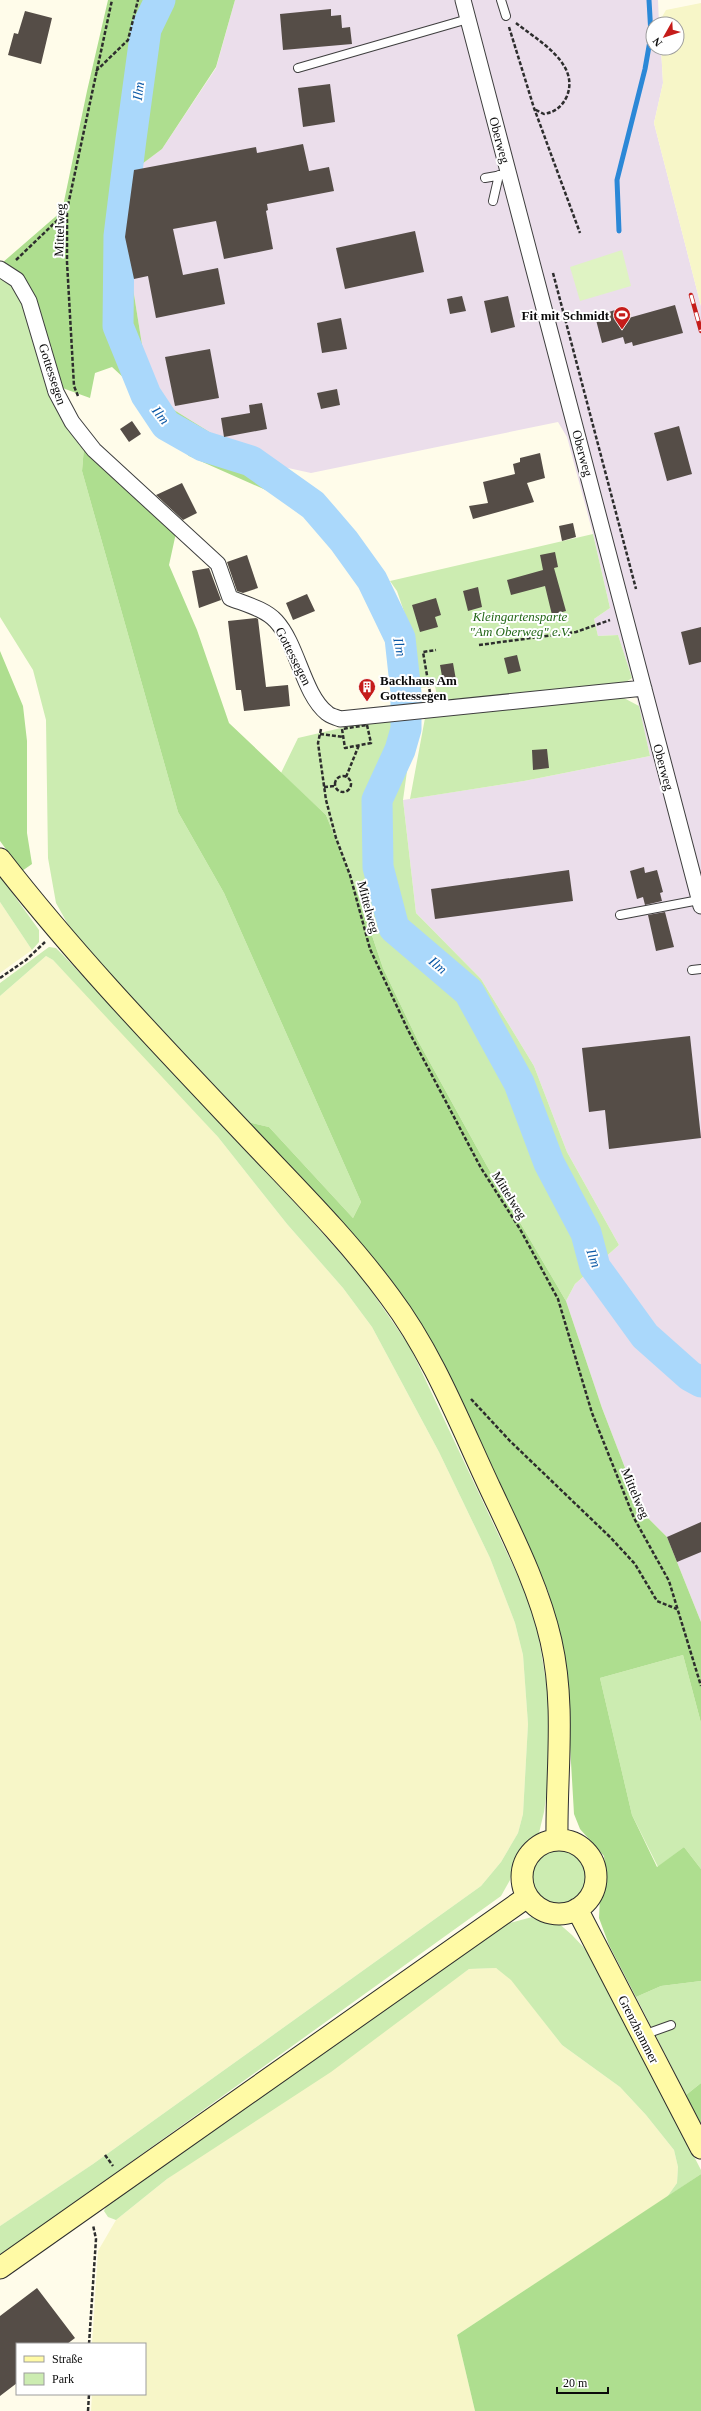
<svg xmlns="http://www.w3.org/2000/svg" width="701" height="2411" font-family="Georgia,serif">
<style>
.industrial{fill:#ebdeeb}
.farmland{fill:#f7f6c8}
.green{fill:#ccecb1}
.forest{fill:#aede8f}
.pitch{fill:#dff3c3}
.lines{fill:none;stroke-linecap:round;stroke-linejoin:round}
.stream{stroke:#2b88d7;stroke-width:5}
.river{stroke:#aad8fb;stroke-width:31}
.building{fill:#554d47}
.lane-casing{stroke:#3e3e3e;stroke-width:10}
.street-casing{stroke:#3e3e3e;stroke-width:17}
.secondary-casing{stroke:#2d2d2d;stroke-width:23}
.path{stroke:#2d2d2d;stroke-width:2.5;stroke-dasharray:4 2;stroke-linecap:butt}
.lane{stroke:#fff;stroke-width:8}
.street{stroke:#fff;stroke-width:15}
.secondary{stroke:#fffaa5;stroke-width:21}
.rail-casing{stroke:#c51c1a;stroke-width:4.5}
.rail{stroke:#fff;stroke-width:3;stroke-dasharray:9;stroke-linecap:butt}
.labels{text-anchor:middle;stroke-width:4;stroke-linejoin:round;paint-order:stroke}
.street-label{font-size:13px;fill:#0b0b0b;stroke:#fff}
.poi-label{font-size:13px;font-weight:bold;fill:#0b0b0b;stroke:#fff;text-anchor:end}
.park-label{font-size:13px;font-style:italic;fill:#236718;stroke:#fff}
.water-label{font-size:14px;font-style:italic;fill:#0c59a6;stroke:#fff}
</style>
<rect width="100%" height="100%" fill="#fffcea"/>
<path class="industrial" d="M235 0H658L659 24H653V48H661L663 83 654 123 701 306V1622L667 1537 642 1512 602 1408 566 1301 575 1284 619 1245 567 1152 534 1066 481 979 416 913 403 800 524 781 650 756 632 678 618 635 598 636 594 619 610 608 593 534 567 437 558 422 311 473 256 461 150 395 125 238 134 170 162 149 216 68Z"/>
<path class="farmland" d="M701 3V306L654 123 663 83 661 48H677V24L659 22 666 10Z
M0 902 32 950 0 973Z
M46 956 53 960 130 1040 218 1137 287 1224 343 1288 372 1327 439 1452 490 1558 515 1623 523 1655 528 1724 523 1814 518 1833 501 1862 481 1886 93 2164 0 2226V996Z
M496 1968 511 1979 562 2045 620 2087 646 2115 674 2150 678 2167 677 2183 667 2197 457 2335 475 2411H91L92 2394H145V2344H92L98 2251 116 2220 167 2179 469 1969Z"/>
<path class="green" d="M0 278 10 283 20 296 61 414 72 435 84 447 82 471 178 812 224 893 361 1202 353 1218 269 1127 248 1122 187 1059 86 948 70 928 56 903 48 858 46 720 33 670 0 617Z
M593 534 610 608 594 619 598 636 618 635 632 678 620 686 442 700 437 696 435 686 419 688 416 647 397 591 390 581Z
M622 697 639 706 650 756 524 781 410 799 425 718Z
M398 720 394 734 397 725 414 721 403 800 416 913 481 979 534 1066 567 1152 619 1245 575 1284 566 1301 487 1166 417 1039 383 968 360 900 326 815 281 773 298 738 367 722Z
M0 876 39 930V942L32 950 0 902Z
M49 947 56 948 63 955 310 1219 363 1279 410 1347 524 1589 536 1621 548 1693 552 1755 544 1812 539 1833 523 1849 514 1861 510 1880 501 1896 0 2256V2226L93 2164 481 1886 501 1862 518 1833 523 1814 528 1724 523 1655 515 1623 490 1558 439 1452 372 1327 343 1288 287 1224 218 1137 53 960 46 956 0 996V983Z
M683 1655 701 1723V1869L684 1847 658 1867 632 1815 600 1678Z
M531 1876a28 28 0 1 1 56 0a28 28 0 1 1-56 0Z
M532 1917 556 1921 572 1935 589 1953 701 2170V2174L667 2197 677 2183 678 2167 674 2150 646 2115 620 2087 562 2045 511 1980 496 1968 469 1969 331 2072 167 2179 116 2220 108 2217 104 2211 108 2203 503 1925Z
M701 1981V2083L686 2095 636 1997 661 1986Z"/>
<path class="forest" d="M108 0H235L216 67 162 149 134 170 125 238 150 395 256 461 277 495 189 456 135 404 126 380 112 367 95 373 90 398 57 386 42 331 2 263 62 211 87 91Z
M84 447 176 533 169 565 197 630 229 723 326 815 360 900 383 968 417 1039 487 1166 566 1301 602 1408 642 1512 667 1537 701 1622V1723L683 1655 600 1678 632 1815 657 1867 684 1847 701 1869V1981L661 1986 636 1997 609 1945 599 1918 600 1895 606 1875 604 1856 580 1829 574 1814 565 1659 548 1591 487 1455 415 1315 387 1274 248 1122 269 1127 353 1218 361 1202 224 893 178 812 82 471Z
M0 651 23 706 27 741V833L32 864 22 871 0 841Z
M701 2083V2124L686 2095Z
M701 2174V2411H475L457 2335Z"/>
<path class="pitch" d="M622 250 631 286 580 301 570 267Z"/>
<g class="lines">
<path class="stream" d="M619 231 617 180 645 69 651 35 649 0"/>
<path class="river" d="M160 0 146 29 131 139 119 236 118 326 146 395 166 425 203 446 251 461 313 505 344 541 372 580 400 638 406 693V729L400 750 377 800 378 867 394 928 469 992 519 1083 549 1163 586 1233 595 1267 645 1336 690 1376 701 1382"/>
</g>
<path class="building" d="M331 9V16L341 15 342 28 350 27 352 44 283 50 280 14Z
M25 11 52 18 41 64 8 55 14 33 18 34Z
M330 84 335 122 303 127 298 88Z
M303 144 309 171 329 167 334 191 267 204 268 210 266 211 273 249 224 259 216 221 173 229 183 275 218 268 225 304 156 318 148 276 134 279 125 237 134 170 256 147 257 153Z
M415 231 424 272 345 289 336 248Z
M462 296 466 311 450 314 447 299Z
M508 296 515 327 491 333 484 301Z
M675 305 683 333 633 346 632 342 625 344 623 337 602 343 595 316 622 308 625 319Z
M341 318 347 349 322 353 317 323Z
M210 349 219 398 175 406 165 357Z
M337 389 340 405 321 409 317 393Z
M262 403 267 429 224 437 221 418 250 413 249 405Z
M132 421 141 434 129 442 120 429Z
M679 426 692 474 667 481 654 433Z
M540 453 545 478 527 483 534 502 473 519 469 506 488 503 483 482 515 474 513 464 520 462V458Z
M182 483 197 513 183 520 156 495Z
M573 523 576 537 562 541 559 526Z
M555 552 558 567 554 568 566 611 552 615 545 586 511 595 507 580 543 570 540 555Z
M247 555 258 588 243 593 237 591 227 562Z
M209 568 221 600 199 608 192 571Z
M478 587 482 607 468 611 463 591Z
M307 594 315 611 293 620 286 603Z
M436 598 441 615 435 617 438 627 420 632 412 605Z
M256 618 258 619 266 687 288 685 290 706 244 711 241 690H236L228 621Z
M701 627V662L689 665 681 632Z
M517 655 521 671 508 674 504 658Z
M453 663 456 680 443 682 440 665Z
M547 749 549 768 533 770 532 750Z
M644 867 645 873 657 870 663 892 660 893 662 901 645 905 643 897 637 899 630 871Z
M569 870 573 901 435 919 431 889Z
M665 912 674 947 656 951 648 915Z
M690 1036 701 1138 609 1149 605 1110 589 1112 582 1048Z
M701 1522V1552L677 1562 667 1537Z
M37 2288 75 2338 67 2344H17V2383L0 2396V2316Z"/>
<g class="lines">
<defs>
<path id="lane" d="M501 0 506 16
M298 68 468 19
M485 178 502 175
M493 201 499 175
M620 915 699 900
M692 970 701 969
M643 2035 671 2025"/>
<path id="street" d="M463 0 701 906
M0 269 17 280 29 301 56 392 72 422 94 450 218 564 230 598C245 604 265 609 276 621 298 645 303 694 327 713 330 716 336 717 340 719L644 688"/>
<path id="secondary" d="M0 859C77 958 160 1044 246 1135 295 1187 347 1238 390 1297 433 1354 460 1424 490 1488 513 1537 539 1588 551 1641 566 1707 556 1773 557 1840
M522 1877a37 37 0 1 1 74 0a37 37 0 1 1-74 0Z
M577 1909 701 2148
M0 2268 527 1897"/>
</defs>
<use href="#lane" class="lane-casing"/>
<use href="#street" class="street-casing"/>
<use href="#secondary" class="secondary-casing"/>
<path class="path" d="M516 23C537 40 580 63 567 96 562 107 555 112 544 114L534 109
M509 27 534 108 580 233
M96 71 128 40 138 0
M16 260 67 211
M553 273 636 589
M78 396 74 386 67 262V210L112 0
M479 645 576 632 610 620
M430 693 423 652 436 650
M367 725 371 743 345 748 342 729Z
M321 729 318 743 326 800 336 838 350 875 370 949 408 1030 481 1168 520 1229 558 1299 592 1413 634 1518 669 1581 701 1686
M320 734 343 737
M335 784a8 8 0 1 1 16 0a8 8 0 1 1-16 0Z
M346 777 359 745
M324 787 335 786
M0 978 26 960 45 942
M471 1399 510 1441 610 1537 635 1564 657 1601 677 1609
M105 2155 113 2166
M89 2344 96 2239 93 2225
M88 2411 89 2394"/>
<use href="#lane" class="lane"/>
<use href="#street" class="street"/>
<use href="#secondary" class="secondary"/>
<defs>
<path id="rail" d="M691 295 701 331"/>
</defs>
<use href="#rail" class="rail-casing"/>
<use href="#rail" class="rail"/>
</g>
<defs>
<symbol id="stadium-pin" viewBox="-11 -11 22 30"><path d="M0 17L-7.5 6A9.5 9.5 0 1 1 7.5 6Z" fill="#c51c1a" stroke="#fff"/><path d="M0-5a6.5 5 0 1 0 0 10a6.5 5 0 1 0 0-10ZM-3.5-1.8h7v3.6h-7Z" fill="#fff"/></symbol>
<symbol id="building-pin" viewBox="-11 -11 22 30"><path d="M0 17L-7.5 6A9.5 9.5 0 1 1 7.5 6Z" fill="#c51c1a" stroke="#fff"/><path d="M-4-6H4V6H1V3H-1V6H-4ZM-2.5-4.3h1.7v1.8h-1.7ZM.8-4.3h1.7v1.8H.8ZM-2.5-1h1.7V.8h-1.7ZM.8-1h1.7V.8H.8Z" fill="#fff"/></symbol>
</defs>
<g fill-rule="evenodd">
<use href="#stadium-pin" x="612" y="305" width="20" height="27"/>
<use href="#building-pin" x="357" y="677" width="20" height="27"/>
</g>
<g class="labels">
<g class="street-label">
<text transform="translate(500 140) rotate(75)" y="5">Oberweg</text>
<text transform="translate(59 230) rotate(-88)" y="5">Mittelweg</text>
<text transform="translate(53 374) rotate(72)" y="5">Gottessegen</text>
<text transform="translate(583 453) rotate(75)" y="5">Oberweg</text>
<text transform="translate(294 656) rotate(63)" y="5">Gottessegen</text>
<text transform="translate(664 767) rotate(75)" y="5">Oberweg</text>
<text transform="translate(369 907) rotate(75)" y="5">Mittelweg</text>
<text transform="translate(510 1195) rotate(58)" y="5">Mittelweg</text>
<text transform="translate(636 1493) rotate(67)" y="5">Mittelweg</text>
<text transform="translate(639 2029) rotate(63)" y="5">Grenzhammer</text>
</g>
<g class="poi-label">
<text x="609" y="320">Fit mit Schmidt</text>
<text x="380" y="685" text-anchor="start">Backhaus Am<tspan x="380" dy="15">Gottessegen</tspan></text>
</g>
<g class="park-label">
<text x="520" y="621">Kleingartensparte<tspan x="520" dy="15">"Am Oberweg" e.V.</tspan></text>
</g>
<g class="water-label">
<text transform="translate(138 91) rotate(-82)" y="5">Ilm</text>
<text transform="translate(161 415) rotate(52)" y="5">Ilm</text>
<text transform="translate(400 647) rotate(79)" y="5">Ilm</text>
<text transform="translate(438 965) rotate(40)" y="5">Ilm</text>
<text transform="translate(594 1258) rotate(71)" y="5">Ilm</text>
</g>
</g>
<rect x="16" y="2343" width="130" height="52" fill="#ffffff" stroke="#9d9d9d"/>
<rect x="24" y="2356" width="20" height="6" fill="#fffaa5" stroke="#9d9d9d"/>
<text x="52" y="2363" font-size="12" fill="#0b0b0b">Straße</text>
<rect x="24" y="2373" width="20" height="12" fill="#ccecb1" stroke="#9d9d9d"/>
<text x="52" y="2383" font-size="12" fill="#0b0b0b">Park</text>
<g transform="translate(665 36) rotate(231)"><circle r="19" fill="#ffffff" stroke="#9d9d9d"/>
<path d="M0-3L7 15L0 10L-7 15Z" fill="#c51c1a"/>
<text y="-6" font-size="11" font-weight="bold" text-anchor="middle" fill="#0b0b0b">N</text>
</g>
<path d="M557 2387v6h51v-6" fill="none" stroke="#0b0b0b" stroke-width="2"/>
<text x="563" y="2387" font-size="12" fill="#0b0b0b" stroke="#ffffff" stroke-width="3" paint-order="stroke">20 m</text>
</svg>
